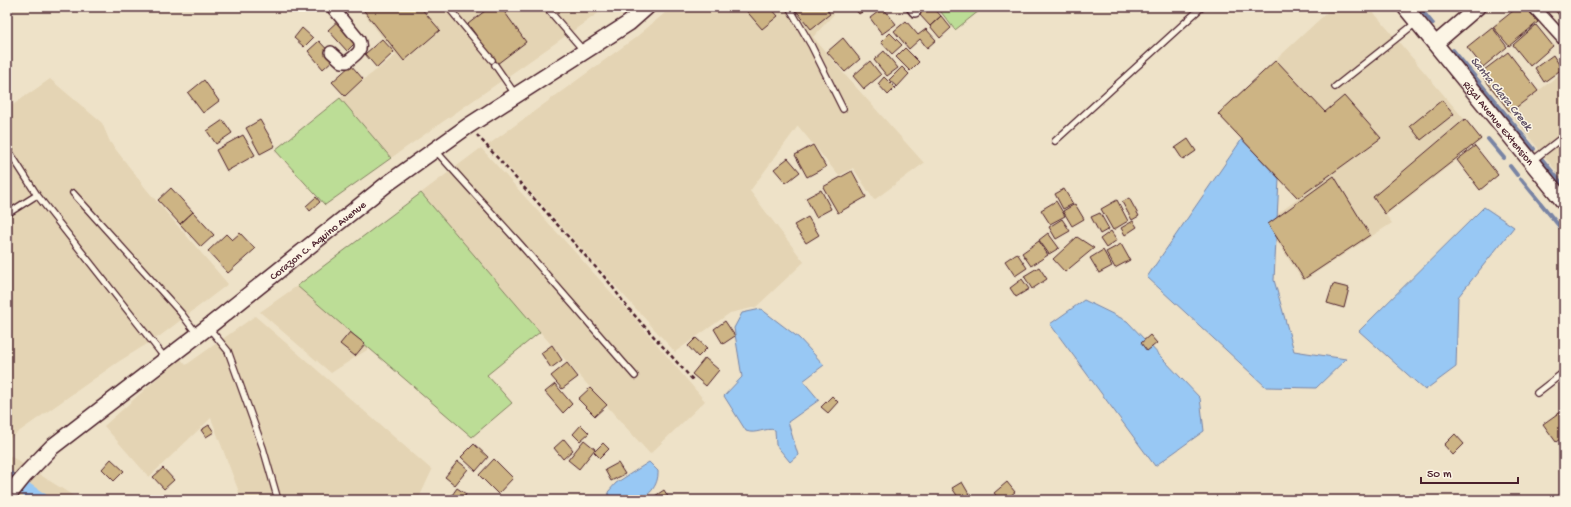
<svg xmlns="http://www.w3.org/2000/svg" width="1571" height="507" font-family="'Gochi Hand',sans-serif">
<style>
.built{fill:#e4d4b4}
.green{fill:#bcdd96;stroke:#837e60}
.water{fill:#98c8f4;stroke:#7984a4}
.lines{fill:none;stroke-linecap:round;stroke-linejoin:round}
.stream{stroke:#7984a4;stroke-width:4}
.canal{stroke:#98c8f4;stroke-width:14}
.building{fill:#cdb484;stroke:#4a1f2b}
.service-casing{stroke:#4a1f2b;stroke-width:8}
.minor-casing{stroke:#4a1f2b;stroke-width:14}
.tertiary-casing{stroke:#4a1f2b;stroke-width:17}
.secondary-casing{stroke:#4a1f2b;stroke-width:18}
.path{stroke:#4a1f2b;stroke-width:2.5;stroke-dasharray:4 3;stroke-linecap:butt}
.service{stroke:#fcf5e5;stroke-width:5.5}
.minor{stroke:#fcf5e5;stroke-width:11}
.tertiary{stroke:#fcf5e5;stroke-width:14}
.secondary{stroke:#fcf5e5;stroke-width:15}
.labels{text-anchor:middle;stroke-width:3;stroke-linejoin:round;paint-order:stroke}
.street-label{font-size:11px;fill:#4a1f2b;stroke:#fcf5e5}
.water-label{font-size:12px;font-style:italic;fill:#615267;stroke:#fcf5e5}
</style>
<rect width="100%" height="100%" fill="#eee2c8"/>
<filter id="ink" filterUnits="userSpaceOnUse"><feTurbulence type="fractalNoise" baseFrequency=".025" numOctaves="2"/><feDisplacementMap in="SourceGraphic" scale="8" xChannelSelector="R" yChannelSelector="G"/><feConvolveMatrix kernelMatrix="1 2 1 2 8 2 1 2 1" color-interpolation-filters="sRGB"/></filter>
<g filter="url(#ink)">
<path class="built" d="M359 7H607L391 158 340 98 396 55Z
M672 7H828L834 14 813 37 846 76 924 163 874 200 853 168 839 176 798 126 750 191 804 262 756 307 730 313 675 352 488 145 635 38Z
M1333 7H1369L1482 140 1386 215 1392 223 1303 281 1265 223 1298 199 1217 114Z
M1564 71V181L1510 113Z
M50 79 102 123 110 142 147 190 228 284 160 336 118 362 7 440V109Z
M481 148 637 321 705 401 650 454 540 332 421 193Z
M297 286 370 348 331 373 260 312Z
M255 316 432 470 418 500H242L211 418 149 477 104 426 180 358 186 365Z
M7 454 80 500H7Z"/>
<path class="green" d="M937 7H984L955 30Z
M340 98 391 158 325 205 275 150Z
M421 193 540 332 487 375 512 403 472 437 297 286Z"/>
<path class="water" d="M1242 139 1279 179 1274 280 1294 351 1346 359 1316 388 1266 387 1147 277Z
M1484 207 1514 227 1458 297 1456 367 1425 390 1359 331Z
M1084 300 1127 321 1200 398 1204 431 1155 466 1050 324Z
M761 309 799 338 824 365 803 381 819 400 788 422 798 455 790 462 776 445 775 430C765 427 756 435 746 431L724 396 742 377 734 328 742 313Z
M649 462 658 471C659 485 648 500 633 500L630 497 610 499 608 492 616 483Z"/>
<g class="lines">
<path class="stream" d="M1419 7 1433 24
M1453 50 1534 149
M1488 139 1504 158
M1541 158 1564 186
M1510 166 1517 175
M1521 179 1564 232"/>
<path class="canal" d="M7 477 42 500"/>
</g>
<path class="building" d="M361 7H420L440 30 404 61Z
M490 7H501L526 42 497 64 468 24Z
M743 7H770L778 16 762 29Z
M825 7 830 14 811 29 794 8Z
M853 7H869L859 14Z
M927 7H933L941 16 930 26 919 14Z
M1518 7H1525L1538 22 1509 46 1493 27Z
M1559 7H1564V22L1555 10Z
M883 8 896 24 882 34 870 18Z
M941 16 951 28 940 38 930 26Z
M341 18 360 38 347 51 328 30Z
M906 21 918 35 926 29 936 40 927 48 920 39 909 49 894 31Z
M1536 25 1553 46 1530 66 1513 45Z
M1492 27 1507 47 1483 67 1467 47Z
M302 28 313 38 304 47 294 38Z
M890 33 902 45 892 54 881 42Z
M843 38 860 59 845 72 827 52Z
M382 39 394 52 377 68 365 54Z
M319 41 335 58 323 69 308 51Z
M905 48 919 62 910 71 896 57Z
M884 51 898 68 887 76 874 60Z
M1508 52 1538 91 1510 112 1480 73Z
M1553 55 1562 69 1544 82 1535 68Z
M1276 60 1325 112 1344 96 1381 138 1298 198 1218 114Z
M870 61 881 75 864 89 853 76Z
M351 65 363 79 345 96 332 82Z
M902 67 909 74 897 87 889 80Z
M884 77 895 88 888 95 878 84Z
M204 80 219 101 203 113 188 93Z
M1442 100 1454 114 1421 140 1410 126Z
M1465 119 1481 139 1385 214 1373 197Z
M223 120 232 133 216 144 207 131Z
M260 120 275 146 260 154 246 128Z
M243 135 255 155 227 171 216 150Z
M1188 139 1196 151 1183 160 1175 148Z
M813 145 826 167 807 177 795 155Z
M1475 146 1498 175 1480 190 1457 160Z
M788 158 800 172 786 183 774 169Z
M852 171 866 197 838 213 823 187Z
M1334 176 1370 235 1304 279 1268 224Z
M171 188 193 212 180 224 158 200Z
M1064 189 1073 204 1063 209 1055 194Z
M821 190 831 209 816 217 806 198Z
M316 197 320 202 310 211 306 206Z
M1129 198 1139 216 1132 220 1122 202Z
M1117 200 1128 221 1113 230 1101 209Z
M1056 201 1065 216 1050 224 1041 210Z
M1075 204 1084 219 1072 226 1063 211Z
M193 212 214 235 201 247 180 224Z
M1100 213 1109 229 1100 234 1091 217Z
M808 217 819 235 806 243 794 225Z
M1062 219 1070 231 1056 239 1049 227Z
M1133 221 1137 227 1125 235 1121 228Z
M1111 231 1117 240 1106 248 1100 239Z
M240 233 255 249 228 273 208 251 226 234 232 240Z
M1048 233 1059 248 1049 254 1039 240Z
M1077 237 1094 248 1065 272 1053 259Z
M1039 241 1048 255 1031 266 1022 253Z
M1121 244 1130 260 1115 268 1106 252Z
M1103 250 1112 266 1099 273 1090 258Z
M1017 253 1027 268 1015 276 1005 261Z
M1039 267 1047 279 1032 289 1024 276Z
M1022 279 1029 289 1016 297 1010 288Z
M1333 284 1349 288 1344 308 1327 303Z
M725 321 735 336 723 344 714 329Z
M350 332 365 344 355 356 340 344Z
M1150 335 1157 343 1147 351 1141 343Z
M696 338 707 348 698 357 688 346Z
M552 345 562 360 551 368 541 353Z
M705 358 719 370 706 386 692 374Z
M567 363 578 377 562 389 551 376Z
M555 384 572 404 563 413 545 392Z
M590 388 607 405 595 416 578 399Z
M832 396 838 402 828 413 821 407Z
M1564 409V436L1556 442 1543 424Z
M209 425 214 432 206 437 201 430Z
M581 425 589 433 580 441 573 434Z
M1455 434 1464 444 1453 455 1444 445Z
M564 439 573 450 563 459 554 448Z
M584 440 595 449 579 469 568 460Z
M603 443 609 449 600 458 594 452Z
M474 444 488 457 476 471 461 457Z
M111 459 124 471 114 481 102 469Z
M494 459 513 478 498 494 479 475Z
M458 461 468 469 455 485 445 477Z
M618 463 625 474 611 481 605 470Z
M163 468 174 480 164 489 153 477Z
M962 482 969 494 960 500 952 488Z
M1007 482 1015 492 1005 500H1000L994 493Z
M457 488 466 494 463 500H454L450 498Z
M664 490 670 500H649Z"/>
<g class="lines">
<defs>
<path id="service" d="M448 7 492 60
M546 7 583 50
M789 7 811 45 843 109
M495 65 515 94
M1335 87 1417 22
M1055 141 1202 7
M7 148 37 195 165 358
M435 150 520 244 635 376
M1532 161 1564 136
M73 193 181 313 197 334
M7 214 37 195
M208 327 228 351 263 448 278 500
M1537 393 1564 372"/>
<path id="minor" d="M912 7 915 11
M1534 7 1564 40
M331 52 342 62H347C355 55 364 51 359 40L332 7"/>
<path id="tertiary" d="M1435 44 1478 7"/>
<g id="secondary">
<path id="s1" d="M1405 7 1564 202"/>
<path id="s2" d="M7 497 24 476 52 447 208 327 387 184 468 126 629 23 647 7"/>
</g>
</defs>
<use href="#service" class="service-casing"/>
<use href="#minor" class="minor-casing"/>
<use href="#tertiary" class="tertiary-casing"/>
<use href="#secondary" class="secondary-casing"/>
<path class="path" d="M477 135 608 281 628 308 693 380"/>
<use href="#service" class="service"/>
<use href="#minor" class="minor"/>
<use href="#tertiary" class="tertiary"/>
<use href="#secondary" class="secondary"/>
</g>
</g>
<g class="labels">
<g class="street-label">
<text dy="4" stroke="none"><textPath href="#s1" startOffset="149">Rizal Avenue Extension</textPath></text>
<text dy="4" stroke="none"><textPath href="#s2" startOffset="404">Corazon C. Aquino Avenue</textPath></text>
</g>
<g class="water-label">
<text transform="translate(1502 93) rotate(51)" y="4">Santa Clara Creek</text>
</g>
</g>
<rect width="1571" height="507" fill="none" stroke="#fcf5e5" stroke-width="24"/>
<rect x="12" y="12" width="1547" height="483" fill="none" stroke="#4a1f2b" stroke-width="1.5" filter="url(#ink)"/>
<path d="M1421 477v6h97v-6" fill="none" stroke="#4a1f2b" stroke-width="2"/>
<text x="1427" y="477" font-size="12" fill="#4a1f2b" stroke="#fcf5e5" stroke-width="3" paint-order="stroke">50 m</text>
</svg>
